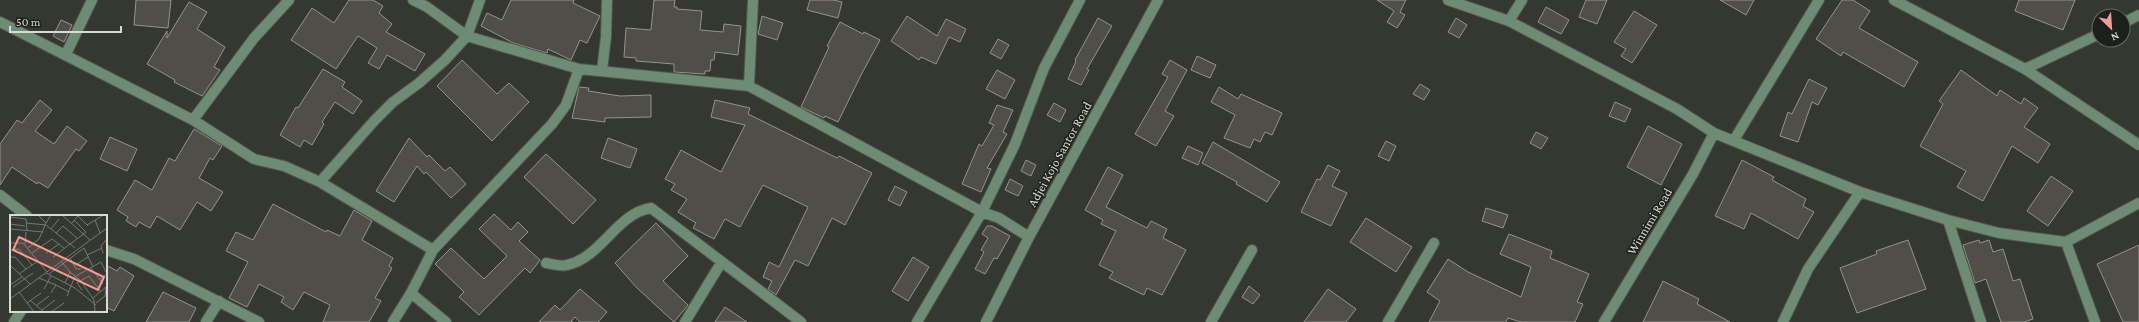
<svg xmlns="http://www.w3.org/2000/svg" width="2139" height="322" font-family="'Crimson Pro',serif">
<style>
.building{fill:#4f4f47;stroke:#94948c}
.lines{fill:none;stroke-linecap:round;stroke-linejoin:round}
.minor-casing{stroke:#52554f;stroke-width:12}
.minor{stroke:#6d8c73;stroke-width:10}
.labels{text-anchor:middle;stroke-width:3;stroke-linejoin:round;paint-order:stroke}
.street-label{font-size:13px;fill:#d8dad6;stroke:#1d1f1c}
.inset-road{fill:none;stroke:#767973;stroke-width:1}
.view{fill:#f59b97;fill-opacity:0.15;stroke:#f59b97;stroke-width:2}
.inset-edge{fill:none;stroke:#d8dad6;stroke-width:2}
</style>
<rect width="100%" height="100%" fill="#343831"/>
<path class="building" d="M136 0H171L168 28 134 25Z
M349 0H373L383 6 379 13 392 24 386 32 425 54 415 71 387 55 379 69 368 63 377 48 358 36 336 69 291 40 312 8 334 23Z
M511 0H574L573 3 600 16 587 43 580 40 571 60 548 49 547 53 513 43 481 26 487 13 502 20Z
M654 0H675L674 7H677V9L702 11 700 30 723 32 724 24 741 26 738 55 715 52 714 60H711L710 71H705V74L674 72V64L636 61V58L624 57 626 28 651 30Z
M810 0H833L842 2 838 18 807 10Z
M1377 0H1406L1400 12 1405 15 1397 28 1387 22 1394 11Z
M1586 0H1607L1597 24 1579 17Z
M1720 0H1754L1746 15Z
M1842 0H1853L1870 11 1859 28 1918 62 1904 87 1843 52 1841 56 1816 39Z
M2019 0H2075L2063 30 2015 11Z
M189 2 207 12 197 29 225 47 214 67 220 70 202 96 174 82 175 80 147 64 167 31V38Z
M1546 7 1569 20 1561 34 1538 22Z
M1634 11 1657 25 1632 63 1621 56 1626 49 1614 42Z
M762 16 783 23 777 40 758 34Z
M907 16 937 36 946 19 966 29 960 42 949 37 936 64 921 57 919 60 891 41Z
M1098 18 1112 26 1087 69 1089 70 1081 85 1068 79 1076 61 1075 60Z
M1456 18 1467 25 1459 38 1448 32Z
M61 20 72 25 64 42 53 36Z
M840 22 863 34 864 32 880 40 861 75 838 122 825 116 824 118 801 107 829 47 827 46Z
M998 39 1009 45 1001 59 990 53Z
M1197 56 1216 65 1210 78 1191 70Z
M462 60 497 94 509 83 529 102 492 141 437 86Z
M1170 60 1187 70 1165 111 1174 116 1156 146 1135 134 1168 77 1162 74Z
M323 69 345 82 342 87 362 101 353 114 335 102 322 122 324 124 312 145 304 140 300 147 280 135 296 107 298 108Z
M997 70 1015 80 1005 99 986 89Z
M1961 70 1997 96 2000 90 2021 104 2024 98 2038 108 2024 127 2050 144 2038 163 2012 146 1983 201 1957 187 1966 171 1920 146 1943 104 1939 101Z
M1809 79 1827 88 1818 105 1812 102 1798 142 1780 136 1788 112 1792 114Z
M1420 84 1430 90 1424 100 1413 94Z
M579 87 589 88 588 91 620 96 651 95V117L605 118V122L572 118Z
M1219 87 1238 99 1241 94 1282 113 1272 135 1265 132 1260 142 1254 139 1250 148 1224 138 1235 115 1211 102Z
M40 100 52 110 35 131 54 144 67 126 87 141 79 151 76 149 48 188 38 182 37 184 12 167 0 185V144L17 120 22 123Z
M715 100 750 108 748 114 837 158 839 156 872 173 845 225 832 218 808 266 795 260 776 295 768 289 772 281 763 277 769 262 779 267 808 207 763 185 740 227 725 219 714 239 693 228 696 223 678 212 687 199 671 190 675 184 665 179 681 150 721 172 745 125 711 117Z
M1615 102 1631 109 1625 122 1609 116Z
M1054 103 1066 110 1060 122 1047 115Z
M997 105 1013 110 1003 132 1007 134 987 168 991 169 981 192 962 184 979 144 982 146 994 125 989 123Z
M1648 126 1682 144 1661 185 1627 167Z
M194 129 222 146 213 160 210 158 199 178 223 192 211 211 197 202 180 230 157 216 150 228 139 222 136 227 126 221 128 217 117 210 135 180 152 190 169 158 175 161Z
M1536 132 1548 138 1541 149 1530 143Z
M110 137 137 149 127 171 100 159Z
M409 138 427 157 429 155 445 171 450 167 466 184 451 198 426 172 424 174 417 166 394 202 376 191Z
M608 138 637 149 630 168 601 158Z
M1386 141 1396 146 1389 161 1378 156Z
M1213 142 1280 182 1267 202 1236 184 1237 182 1202 163Z
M1188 146 1203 153 1198 165 1182 158Z
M546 154 596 200 573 224 524 177Z
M1026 160 1036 165 1031 176 1021 171Z
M1742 160 1774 177 1772 180 1806 199 1803 206 1814 212 1798 239 1751 213 1744 229 1715 216Z
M1328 165 1340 171 1332 186 1347 193 1331 226 1301 212 1317 179 1320 180Z
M1108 167 1123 175 1106 207 1147 228 1151 221 1167 229 1163 238 1186 250 1162 295 1147 288 1144 295 1109 278 1113 272 1099 265 1116 231 1101 224 1103 220 1085 210Z
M2051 176 2073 191 2048 226 2027 211Z
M1010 179 1023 186 1018 196 1005 190Z
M895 186 907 192 900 206 888 200Z
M273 204 326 232 327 230 340 236 354 210 372 221 362 240 393 258 389 266 392 268 375 298 381 301 369 322H323L330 305 304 292 293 310 281 302 284 297 259 284 247 307 229 298 248 262 226 251 236 232 253 240Z
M1486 208 1508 215 1503 228 1482 221Z
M494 214 511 230 518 222 528 232 519 241 540 260 530 273 525 268 479 315 459 297 464 292 435 264 451 248 484 279 507 256 479 229Z
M1366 218 1412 247 1396 272 1350 242Z
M656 223 688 256 663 281 688 305 674 322 636 287 615 263Z
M987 226H992L1010 236 997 259 994 258 985 274 975 269 984 252 981 250 988 238 982 234Z
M1509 234 1552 251 1550 258 1589 274 1577 302 1583 304 1575 322H1521L1508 318 1506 322H1429L1440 301 1427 292 1448 259 1468 272 1521 297 1531 267 1500 254Z
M1908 240 1926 289 1857 313 1840 268 1877 254 1876 251Z
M1979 240 1980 243 1989 240 1993 252 2003 249 2013 281 2020 279 2033 319 2024 322H2001L1986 279 1975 283 1963 245Z
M2139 245V322H2123L2097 264Z
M913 257 929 267 908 301 892 291Z
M106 265 117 271 120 267 134 276 114 311 106 307Z
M1663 281 1699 299 1697 304 1730 322H1643Z
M1249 286 1260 295 1253 304 1242 297Z
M580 289 607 312 598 322H580L575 317 571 321 573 322H539L555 305 560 310Z
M1328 289 1356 309 1346 322H1304Z
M163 292 196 308 189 322H146Z
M725 307 747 322H715Z"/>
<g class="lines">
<defs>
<path id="minor" d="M413 0 427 7 467 36 579 69 749 86 982 212 999 218 1029 237
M1448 0 1509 21 1677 109 1714 133 1860 192 1948 220 1999 233 2066 242 2139 203
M1894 0 2025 69 2099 34
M1509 21 1522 0
M0 22 193 120 254 159 284 166 320 182 374 121 393 102 419 83 445 60 467 36 480 0
M2123 23 2139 15
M66 54 92 0
M2025 69 2139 145
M602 70 606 37 607 0
M749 86 753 0
M193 120 254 38 289 0
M1734 140 1819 0
M320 182 433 250
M0 195 27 216
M1948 220 1981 322
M2066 242 2095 322
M106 250 134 259 259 322
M546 263C552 264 561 267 567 265 601 258 617 213 651 208L801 322
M411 293 446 322
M14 322 21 311
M206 322 219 301
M393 322 411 293 433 250 552 124 566 105 579 69
M685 322 721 263
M917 322 982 212 1015 144 1044 68 1080 0
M986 322 1029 237 1158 0
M1211 322 1252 250
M1388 322 1434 243
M1604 322 1693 174 1714 133
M1783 322 1808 269 1860 192"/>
</defs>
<use href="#minor" class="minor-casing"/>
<use href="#minor" class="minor"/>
</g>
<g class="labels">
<g class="street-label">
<text transform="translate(1059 154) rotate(-61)" y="5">Adjei Kojo Santor Road</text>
<text transform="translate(1649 221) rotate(-59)" y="5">Winnimi Road</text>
</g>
</g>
<g transform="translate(10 215)">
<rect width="97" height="97" fill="#343831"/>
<path class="inset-road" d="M28 0 36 8 41 0M52 0 80 25M0 2V9L15 11M1 2 16 4 17 15M85 5 90 18M16 8 36 10 65 33M61 9 68 1 78 11M77 10 92 1M0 14 33 17M41 14 49 4M46 18 53 11 68 24M0 28H13L37 57M15 29 16 17M18 33 29 24 36 8M74 33 83 52M0 35 9 34 22 50M22 38 42 24 54 33M36 38 49 29M93 38 91 31 97 24M77 40 92 33M0 42H5L16 54M43 42 76 17 64 5M60 43 66 54H71M51 46 60 57 70 65 84 85 85 97M0 50 20 69M64 51 78 42M81 53 93 69M36 58 65 73 86 90M9 59 28 46M39 59 74 33M66 61 91 47 97 59 90 64M29 63 46 70 41 78M55 68 60 57M0 70 12 62M46 70 59 77M3 72 23 58M34 74 41 61M72 75 67 68 79 61 91 77M9 77 24 97M57 81 65 61M83 83 96 72M0 84 97 13M21 86 34 97M17 88 31 78M86 88 95 81 96 72M27 90 39 81M32 95 45 85M41 97 54 88"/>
<path class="view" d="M9 22 94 62 88 75 3 35Z"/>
<rect width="97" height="97" class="inset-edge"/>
</g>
<g transform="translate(2111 28) rotate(155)"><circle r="19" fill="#1d1f1c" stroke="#686a66"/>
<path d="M0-3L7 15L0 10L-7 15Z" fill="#f59b97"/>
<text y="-6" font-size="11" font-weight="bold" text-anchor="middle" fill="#d8dad6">N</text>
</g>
<path d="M10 26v6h111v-6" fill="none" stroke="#d8dad6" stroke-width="2"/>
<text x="16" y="26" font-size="12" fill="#d8dad6" stroke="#1d1f1c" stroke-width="3" paint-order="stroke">50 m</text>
</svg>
